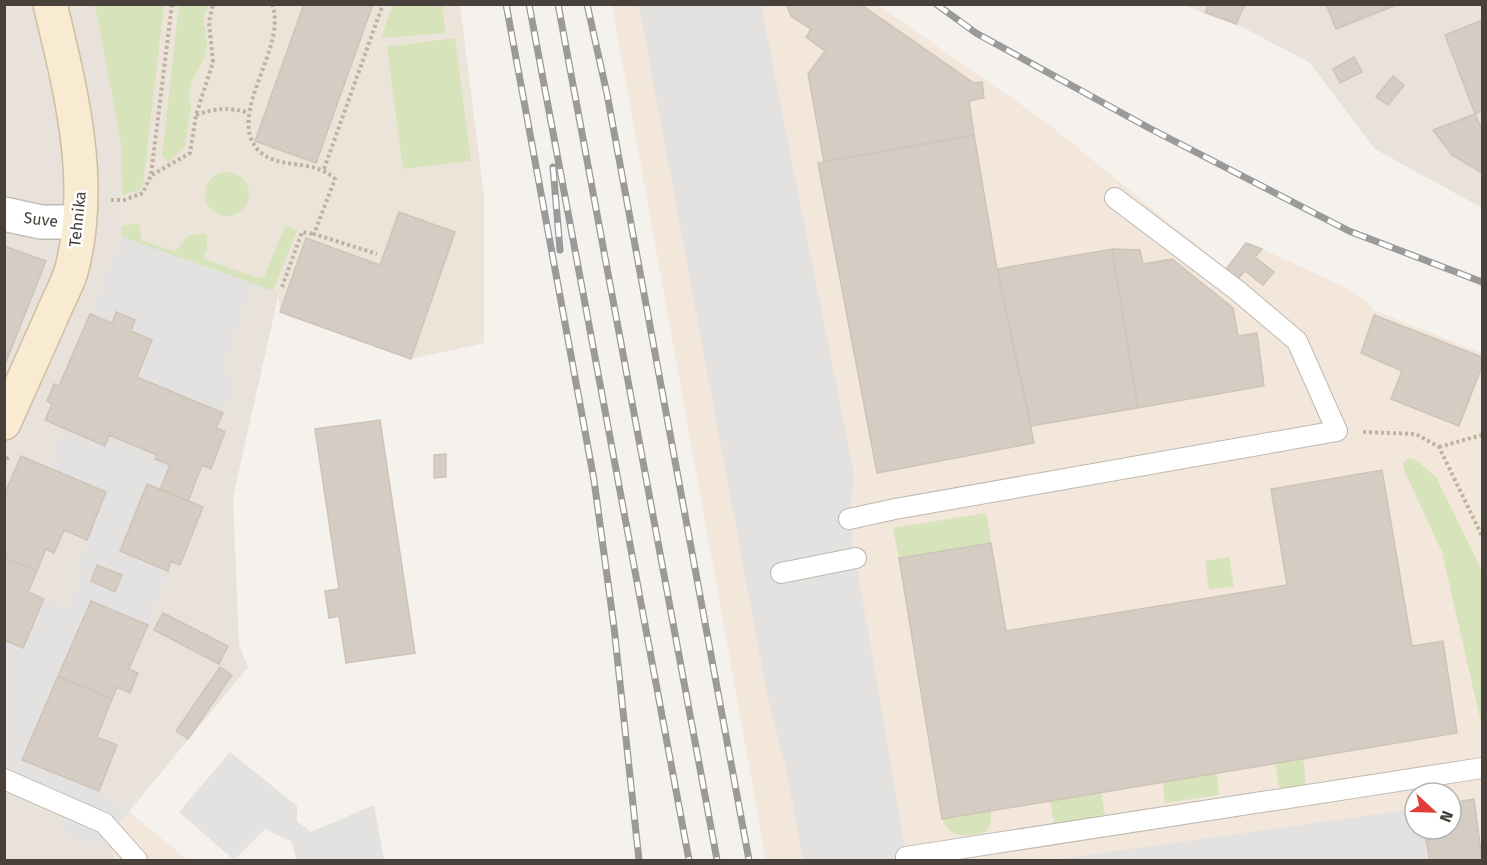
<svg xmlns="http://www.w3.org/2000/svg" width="1487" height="865" font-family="'Fira Sans',sans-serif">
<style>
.residential{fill:#e8e2db}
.commercial{fill:#f3e6db;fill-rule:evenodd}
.education{fill:#ece4d8}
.green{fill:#d6e3bb}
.parking{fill:#e4e2e0}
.building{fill:#d5ccc3;stroke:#cfc3b7;stroke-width:1.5}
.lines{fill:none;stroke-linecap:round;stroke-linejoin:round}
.lane-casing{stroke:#bfb8b0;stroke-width:22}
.street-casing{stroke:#bfb8b0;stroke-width:36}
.secondary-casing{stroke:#cebda2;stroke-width:36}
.path{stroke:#bfb2a3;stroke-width:4;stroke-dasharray:3 3;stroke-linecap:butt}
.lane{stroke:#fff;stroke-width:20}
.street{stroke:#fff;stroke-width:33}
.secondary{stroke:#f9ebd2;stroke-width:33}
.rail-casing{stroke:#9a9a9a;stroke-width:7}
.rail{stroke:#fff;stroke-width:4.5;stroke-dasharray:14;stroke-linecap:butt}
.labels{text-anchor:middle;stroke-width:5;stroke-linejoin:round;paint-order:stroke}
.street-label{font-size:16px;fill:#48413b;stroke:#fff}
</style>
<rect width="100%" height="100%" fill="#f5f1ed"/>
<path class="residential" d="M5 5H95L121 143 122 237 279 293 233 497 239 645 248 667 108 837 115 860H5Z
M1186 5H1482V208L1375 149 1309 62 1238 25 1204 14Z"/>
<path class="commercial" d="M612 5H878L1046 122 1225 268 1247 242 1340 285 1365 300 1373 310 1482 353V860H766ZM1415 793H1451V829H1415Z
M129 812 188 860H115L107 837Z"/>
<path class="education" d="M95 5H460L484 196V343L411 359 280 312 278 293 122 237 121 143Z"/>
<path class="green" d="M393 4 442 5 445 33 381 38Z
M95 5H164L143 185 140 190 122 195 121 143Z
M179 5H206L207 10 203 16 207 45 205 56 191 83 189 98 191 107 185 146 168 162 162 156Z
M455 38 471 161 403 169 387 47Z
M205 194a22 22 0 1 1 44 0a22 22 0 1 1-44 0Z
M136 224 140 225 141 240 175 252 189 235 206 233 207 249 203 259 263 279 285 226 297 230 273 291 122 237V226Z
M1409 458 1416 460 1436 477 1482 571V727L1442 552 1405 472 1403 463Z
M986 513 991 543 899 558 893 528Z
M1229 557 1234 586 1209 590 1205 561Z
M1303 759 1306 780 1303 788 1283 792 1278 784 1276 763Z
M1217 773 1219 795 1165 803 1163 782Z
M1101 792 1105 814 1055 826 1050 801Z
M991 811V824L986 832C966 836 951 840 942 819Z"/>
<path class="parking" d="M639 5H761L854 474 849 520 907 860H803L787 773 767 694Z
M122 237 252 283 223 369 235 384 223 413 137 377 152 340 90 314Z
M65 429 105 445 109 435 157 455 170 465 160 489 147 484 120 551 168 571 148 625 91 601 22 760 99 791 129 812 97 847 67 834 58 813 5 785 4 640 44 599 67 608 80 577 74 573 106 493 48 468Z
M230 752 297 806V821L311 832 374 805 384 860H296L292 842 265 829 234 860 179 812Z
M1415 809V829H1424L1430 860H1052Z"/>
<path class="building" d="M304 4H373L316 163 255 141Z
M786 4H860L974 83 982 82 984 98 969 101 974 135 824 162 808 74 825 51 806 37 811 29 791 16Z
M1209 4H1245L1236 24 1205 12Z
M1326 4H1399L1336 29Z
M1482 20V111L1475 114 1445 35Z
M1354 57 1362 72 1340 83 1333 69Z
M1393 76 1404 85 1388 105 1376 97Z
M1475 114 1482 130V173L1452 155 1433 130Z
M974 135 997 269 1034 443 877 473 818 163Z
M399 212 455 232 411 359 280 312 306 238 380 265Z
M1246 243 1262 249 1255 257 1274 272 1263 285 1245 271 1236 281 1224 272Z
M4 246 46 261 4 367Z
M1112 249 1140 250 1143 264 1172 259 1233 308 1238 336 1257 333 1264 386 1138 408Z
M1112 249 1138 408 1031 426 997 269Z
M116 312 135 320 131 331 152 340 137 377 223 413 216 428 225 432 211 469 202 465 188 501 160 489 170 465 155 459 157 455 109 435 105 446 45 420 52 404 47 401 54 384 59 386 90 314 112 323Z
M1374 315 1482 357V366L1459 426 1391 399 1402 371 1361 353Z
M380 420 415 653 346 663 339 616 329 618 325 591 339 589 315 429Z
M446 454V477L434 478V455Z
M21 456 106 492 87 540 64 530 54 553 46 549 37 571 4 558V495Z
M1382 470 1412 646 1443 641 1457 733 942 819 899 558 991 543 1006 631 1287 585 1271 489Z
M147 484 203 507 180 565 171 561 168 571 120 551Z
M4 558 37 571 28 592 44 599 23 648 4 640Z
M97 565 122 575 115 592 91 581Z
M91 601 148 625 129 669 138 673 130 693 117 687 112 699 58 676Z
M163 613 228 646 219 664 154 630Z
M220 667 232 675 188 739 176 731Z
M58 676 112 699 97 737 117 745 99 791 22 760Z
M1474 799 1482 860H1430L1424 829H1451V803Z"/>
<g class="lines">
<defs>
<path id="lane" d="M849 519 895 509 1337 431 1297 341 1238 291 1115 198
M781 573 856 558
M4 779 104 823 137 860
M906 857 1482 768"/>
<path id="street" d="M4 214 41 222H78"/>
<path id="secondary" d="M4 423C20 388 35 353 51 318 57 303 66 287 71 272 95 183 71 91 50 4"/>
</defs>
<use href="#lane" class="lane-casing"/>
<use href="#street" class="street-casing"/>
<use href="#secondary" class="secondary-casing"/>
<path class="path" d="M272 4C289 46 224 116 259 151 280 171 311 157 335 179L314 234 377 254
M196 115C216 108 229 107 249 113
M324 169 383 4
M152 175 190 153 196 115 213 62 209 22 213 4
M111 200H124L143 193 151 175 172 4
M282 287 302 232 314 234
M1363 432 1416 434 1439 447 1482 536
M1439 447 1482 435
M4 465 9 455"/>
<use href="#lane" class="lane"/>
<use href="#street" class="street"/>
<use href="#secondary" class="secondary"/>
<defs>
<path id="rail" d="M506 4 594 480 614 627 639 860
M529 4 689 860
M558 4 717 860
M587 4 607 94 749 860
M936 4 976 33 1149 128 1349 231 1482 282
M553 167 560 250"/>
</defs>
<use href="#rail" class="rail-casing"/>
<use href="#rail" class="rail"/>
</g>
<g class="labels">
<g class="street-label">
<text transform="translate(41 219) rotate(7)" y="6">Suve</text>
<text transform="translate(77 219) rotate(-84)" y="6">Tehnika</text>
</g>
</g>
<rect width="1487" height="865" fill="none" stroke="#48413b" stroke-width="12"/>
<g transform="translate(1433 811) rotate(112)"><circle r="28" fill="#ffffff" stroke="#b6b3b1" stroke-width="1.5"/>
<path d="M0-4.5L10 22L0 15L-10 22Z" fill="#e13c37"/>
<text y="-9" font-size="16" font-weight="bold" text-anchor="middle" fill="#48413b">N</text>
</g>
</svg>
